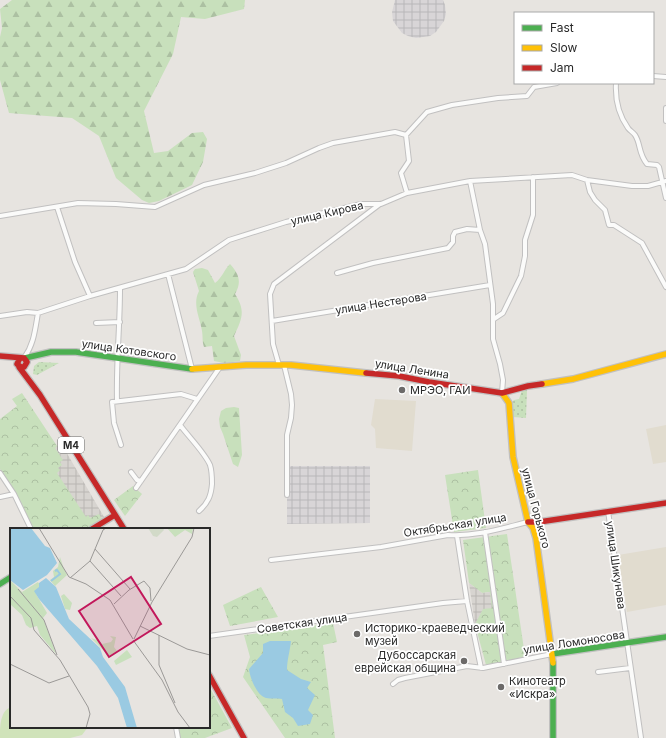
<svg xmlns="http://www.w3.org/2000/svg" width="666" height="738" font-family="Inter,sans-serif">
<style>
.industrial{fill:url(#industrial-grid)}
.education{fill:#e1dccf}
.grass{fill:url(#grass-dots)}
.forest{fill:url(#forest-firs)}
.park{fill:url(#park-crowns)}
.pitch{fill:#d0e3ba}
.plaza{fill:url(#plaza-grid)}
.water{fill:#9acae2}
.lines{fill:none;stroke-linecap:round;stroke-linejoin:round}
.street-casing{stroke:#c1c0c0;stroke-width:6}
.fast-casing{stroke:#c1c0c0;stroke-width:8}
.slow-casing{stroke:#c1c0c0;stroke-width:8}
.jam-casing{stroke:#c1c0c0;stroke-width:8}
.street{stroke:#fbfbfa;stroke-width:4}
.fast{stroke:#4caf50;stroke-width:5.5}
.slow{stroke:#ffc107;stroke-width:5.5}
.jam{stroke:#c62828;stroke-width:5.5}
.poi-dot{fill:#6c6a69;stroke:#fff;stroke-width:1.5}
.labels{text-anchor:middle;stroke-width:3.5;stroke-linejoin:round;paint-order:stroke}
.shield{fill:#fff;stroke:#696969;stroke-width:1}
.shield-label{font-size:10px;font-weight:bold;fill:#292929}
.street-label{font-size:11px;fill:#292929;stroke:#fff}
.poi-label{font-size:11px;fill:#292929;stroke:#fff;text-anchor:start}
.inset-river{fill:none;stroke:#9acae2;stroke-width:2}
.inset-road{fill:none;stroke:#9b9997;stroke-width:1}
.view{fill:#c2185b;fill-opacity:0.15;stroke:#c2185b;stroke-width:2}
.inset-edge{fill:none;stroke:#292929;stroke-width:2}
</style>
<defs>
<pattern id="industrial-grid" width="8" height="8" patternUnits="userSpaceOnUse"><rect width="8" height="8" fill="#d8d5d7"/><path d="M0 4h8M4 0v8" fill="none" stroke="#b9b7b9"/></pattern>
<pattern id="grass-dots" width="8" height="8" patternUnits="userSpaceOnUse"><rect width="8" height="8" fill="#c8e0bc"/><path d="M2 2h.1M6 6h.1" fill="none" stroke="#acc0a2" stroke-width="1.8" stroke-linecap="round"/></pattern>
<pattern id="forest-firs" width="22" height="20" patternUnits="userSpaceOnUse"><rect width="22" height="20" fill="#c8e0bc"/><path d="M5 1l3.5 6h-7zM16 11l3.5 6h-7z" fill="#acc0a2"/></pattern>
<pattern id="park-crowns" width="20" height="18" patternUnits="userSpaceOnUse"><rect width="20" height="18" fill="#c8e0bc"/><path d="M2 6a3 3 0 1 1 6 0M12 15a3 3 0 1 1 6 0" fill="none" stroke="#acc0a2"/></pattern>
<pattern id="plaza-grid" width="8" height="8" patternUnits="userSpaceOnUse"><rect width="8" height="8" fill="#d7d4d0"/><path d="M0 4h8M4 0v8" fill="none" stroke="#b9b6b3"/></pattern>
</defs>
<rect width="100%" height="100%" fill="#e7e4e0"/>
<path class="industrial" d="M395 0H443L445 5 446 14 444 21 436 32 430 36 416 38 408 36 402 33 393 21 392 12Z
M287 466H370V523L287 524Z"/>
<path class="education" d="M375 399 416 401 412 451 376 448 375 429 371 425Z
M666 425V462L653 464 646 429Z
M666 547V605L627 612 618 555Z"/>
<path class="grass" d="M39 362 59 363 37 375 33 374 34 366Z
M522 390H527L526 418 513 417 512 416 511 403 514 400 519 399Z"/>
<path class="forest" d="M12 0H245L244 9 205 19 181 17 173 54 144 111 154 153 168 151 192 133 203 132 207 139 203 162 192 185 159 201 149 203 142 200 116 178 99 136 72 118 9 113 0 80V37L2 28 0 9Z
M230 264C239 274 242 282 235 294 246 311 242 319 234 336L241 355 240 361 224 363 214 361 212 346 204 347C202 341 203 337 202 331 200 318 192 304 199 291L193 272 195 269 202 268 208 270 215 283C222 278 224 270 230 264Z
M234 407 239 408 242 455 238 467 233 464 223 434 220 427 219 419 221 411 226 408Z"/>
<path class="park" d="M22 393 104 517 87 529H31L20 502 0 469V419L17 406 12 399Z
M478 470 486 528 454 532 445 475Z
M133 486 142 494 125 516 114 500Z
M507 534 525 656 506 662 486 665 475 624 490 592 482 593 469 583 463 540Z
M261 587 278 617 230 626 223 605Z
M333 623 337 642 323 645 335 738H285L243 677 250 657 244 635Z
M209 686 232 728 205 738H179L177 727H209Z"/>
<path class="pitch" d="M11 707V727H88L82 735 70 738H0C0 726 0 711 11 707Z"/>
<path class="plaza" d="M61 443 104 517 102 519 99 514 90 518 88 515 86 517 57 473 60 470 58 468 62 465 60 462 63 460 55 448Z
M469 583 482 593 490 592 492 608 483 609 475 624Z"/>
<path class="water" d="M270 641H291C290 651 287 660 287 670L301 679 311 682 307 688 315 695 308 710 313 715 310 724 298 726 293 718 285 712 282 699C277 698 271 699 266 698 257 696 250 678 249 669L263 653V644Z"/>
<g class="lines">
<defs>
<path id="street" d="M653 76 666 77
M616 83C615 100 618 114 628 128 630 131 633 132 635 135 641 144 638 153 647 164L657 165 659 167 666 198
M666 108V121
M406 135 427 112 452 105 498 98 527 96 534 87 557 83
M587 180 590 192 595 200 605 210 609 225H614L642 243 666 287
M470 181 480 230 485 244 493 304V339L500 364 503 380 502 393
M57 207 75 262 90 296
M0 216 78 203 116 204 155 207 204 185 255 173 286 163 319 148 333 143 395 132 406 135 409 161 401 173 407 193
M337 273 373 263 448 248 453 242V236L455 232 467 229 480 230
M168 274 192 369
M0 316 27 312 38 313 90 296 186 269 229 240 286 222 361 204H381L407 193 470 181 572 175 587 180 632 186H648L666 181
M494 319 503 313 521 276 525 256V240L533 215V177
M272 321 490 285
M96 323 120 322
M24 358C34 344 35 330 38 313
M279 365 273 344 270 294 274 284 380 204
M284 365 291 394 292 405 291 418 287 435V495
M117 401C116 363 120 326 120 289
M180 425C188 436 205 453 210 465 212 471 212 478 212 484 211 496 208 503 199 511
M121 445 114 423 112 402 181 394 197 399
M131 472 137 480 141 481
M0 473 14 494 31 529
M136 488 220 367
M0 497 14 494
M608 511 641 738
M485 532 504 664
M457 536 467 601 481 668
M271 560 381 547 448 535C475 537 503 528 528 522
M209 636 443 603 467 601
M598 672 630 668
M393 684 398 680 405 678 467 666 483 668 552 654
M176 727 178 738"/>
<path id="fast" d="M25 358 51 352H76L192 369
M0 584 11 577
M552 654 666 637
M553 663V738"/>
<path id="slow" d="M192 369 246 365H291L366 373
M542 384 573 379 666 354
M502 393 509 403 513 457 528 522 533 528 536 538 553 663"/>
<path id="jam" d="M0 356 24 358 27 362 24 367H21L17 364 20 358
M19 367 40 395 124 529
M366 373 399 376 429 382 502 393 528 386 542 384
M528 522H539L666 503
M92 529 115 515
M209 675 244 738"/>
</defs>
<use href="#street" class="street-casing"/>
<use href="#fast" class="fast-casing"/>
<use href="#slow" class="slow-casing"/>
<use href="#jam" class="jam-casing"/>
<use href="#street" class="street"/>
<use href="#fast" class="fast"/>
<use href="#slow" class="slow"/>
<use href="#jam" class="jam"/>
</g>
<g class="poi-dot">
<circle cx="402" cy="390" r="4"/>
<circle cx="357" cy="634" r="4"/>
<circle cx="464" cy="661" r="4"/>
<circle cx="501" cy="687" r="4"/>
</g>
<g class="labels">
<rect class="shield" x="58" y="437" width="26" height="16" rx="3"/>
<g class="shield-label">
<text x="71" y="449">M4</text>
</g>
<g class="street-label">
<text transform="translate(327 213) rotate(-13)" y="4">улица Кирова</text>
<text transform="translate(381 303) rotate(-9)" y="4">улица Нестерова</text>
<text transform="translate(129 350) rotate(8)" y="4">улица Котовского</text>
<text transform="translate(412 369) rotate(9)" y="4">улица Ленина</text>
<text transform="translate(536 508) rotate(75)" y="4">улица Горького</text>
<text transform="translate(455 525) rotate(-9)" y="4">Октябрьская улица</text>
<text transform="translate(616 565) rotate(82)" y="4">улица Шикунова</text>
<text transform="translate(302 623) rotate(-8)" y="4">Советская улица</text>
<text transform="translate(574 642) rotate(-9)" y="4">улица Ломоносова</text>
</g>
<g class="poi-label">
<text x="410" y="394">МРЭО, ГАИ</text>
<text x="365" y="632">Историко-краеведческий<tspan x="365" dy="13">музей</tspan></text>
<text x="456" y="659" text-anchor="end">Дубоссарская<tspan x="456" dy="13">еврейская община</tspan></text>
<text x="509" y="685">Кинотеатр<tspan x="509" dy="13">«Искра»</tspan></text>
</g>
</g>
<g transform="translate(10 528)">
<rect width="200" height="200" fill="#e7e4e0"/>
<path d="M157 0H183L182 6 175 2 165 9ZM50 29 54 41 58 39 54 41 57 47 45 58 40 52 44 49 43 43 48 39ZM28 54 30 57 26 66 37 85 12 64Z" fill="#c8e0bc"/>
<path d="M0 52 12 64 24 69 37 85 33 90 46 126 30 107 27 98 20 100 16 97 12 87 0 76ZM54 66 62 75 60 82 55 81 51 68ZM83 106 92 116 101 114 103 111 100 108 106 109 104 119 107 123 99 128 81 110 87 112Z" fill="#c8e0bc"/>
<path d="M138 0H153L154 2 147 9 143 8Z" fill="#d2dac8"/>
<path d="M117 122 122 129 106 137 104 133Z" fill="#c8e0bc"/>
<path d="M0 0H21L35 18 40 20 47 35 37 47 13 62 0 52ZM36 50 46 59 59 91 90 120 93 129 115 159 127 200H117L108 170 87 138 29 71 24 63 29 59V55Z" fill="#9acae2"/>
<path class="inset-river" d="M41 53 50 46 47 42 45 43"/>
<path class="inset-road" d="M29 0 59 49 76 56 100 72 123 111M85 21 120 61M80 33 111 68M60 50 80 33 93 2 96 0M8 61 34 92 47 127M0 68 21 90 24 102 50 132 78 179 80 186 76 200M142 74 182 9 184 0M104 76 119 62 134 53 140 60 141 73M130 98 177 121 200 127M149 107V137L165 175M124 111 142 74M123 112 152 152 168 184 180 200M0 136 39 155 59 148"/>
<path class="view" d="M121 49 151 96 99 129 69 83Z"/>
<rect width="200" height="200" class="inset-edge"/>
</g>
<rect x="514" y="12" width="140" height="72" fill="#ffffff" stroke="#a9a9a9"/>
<rect x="522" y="25" width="20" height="6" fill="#4caf50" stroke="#a9a9a9"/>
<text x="550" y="32" font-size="12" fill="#292929">Fast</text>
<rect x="522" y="45" width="20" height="6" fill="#ffc107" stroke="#a9a9a9"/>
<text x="550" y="52" font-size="12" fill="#292929">Slow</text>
<rect x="522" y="65" width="20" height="6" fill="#c62828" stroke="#a9a9a9"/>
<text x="550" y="72" font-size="12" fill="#292929">Jam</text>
</svg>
